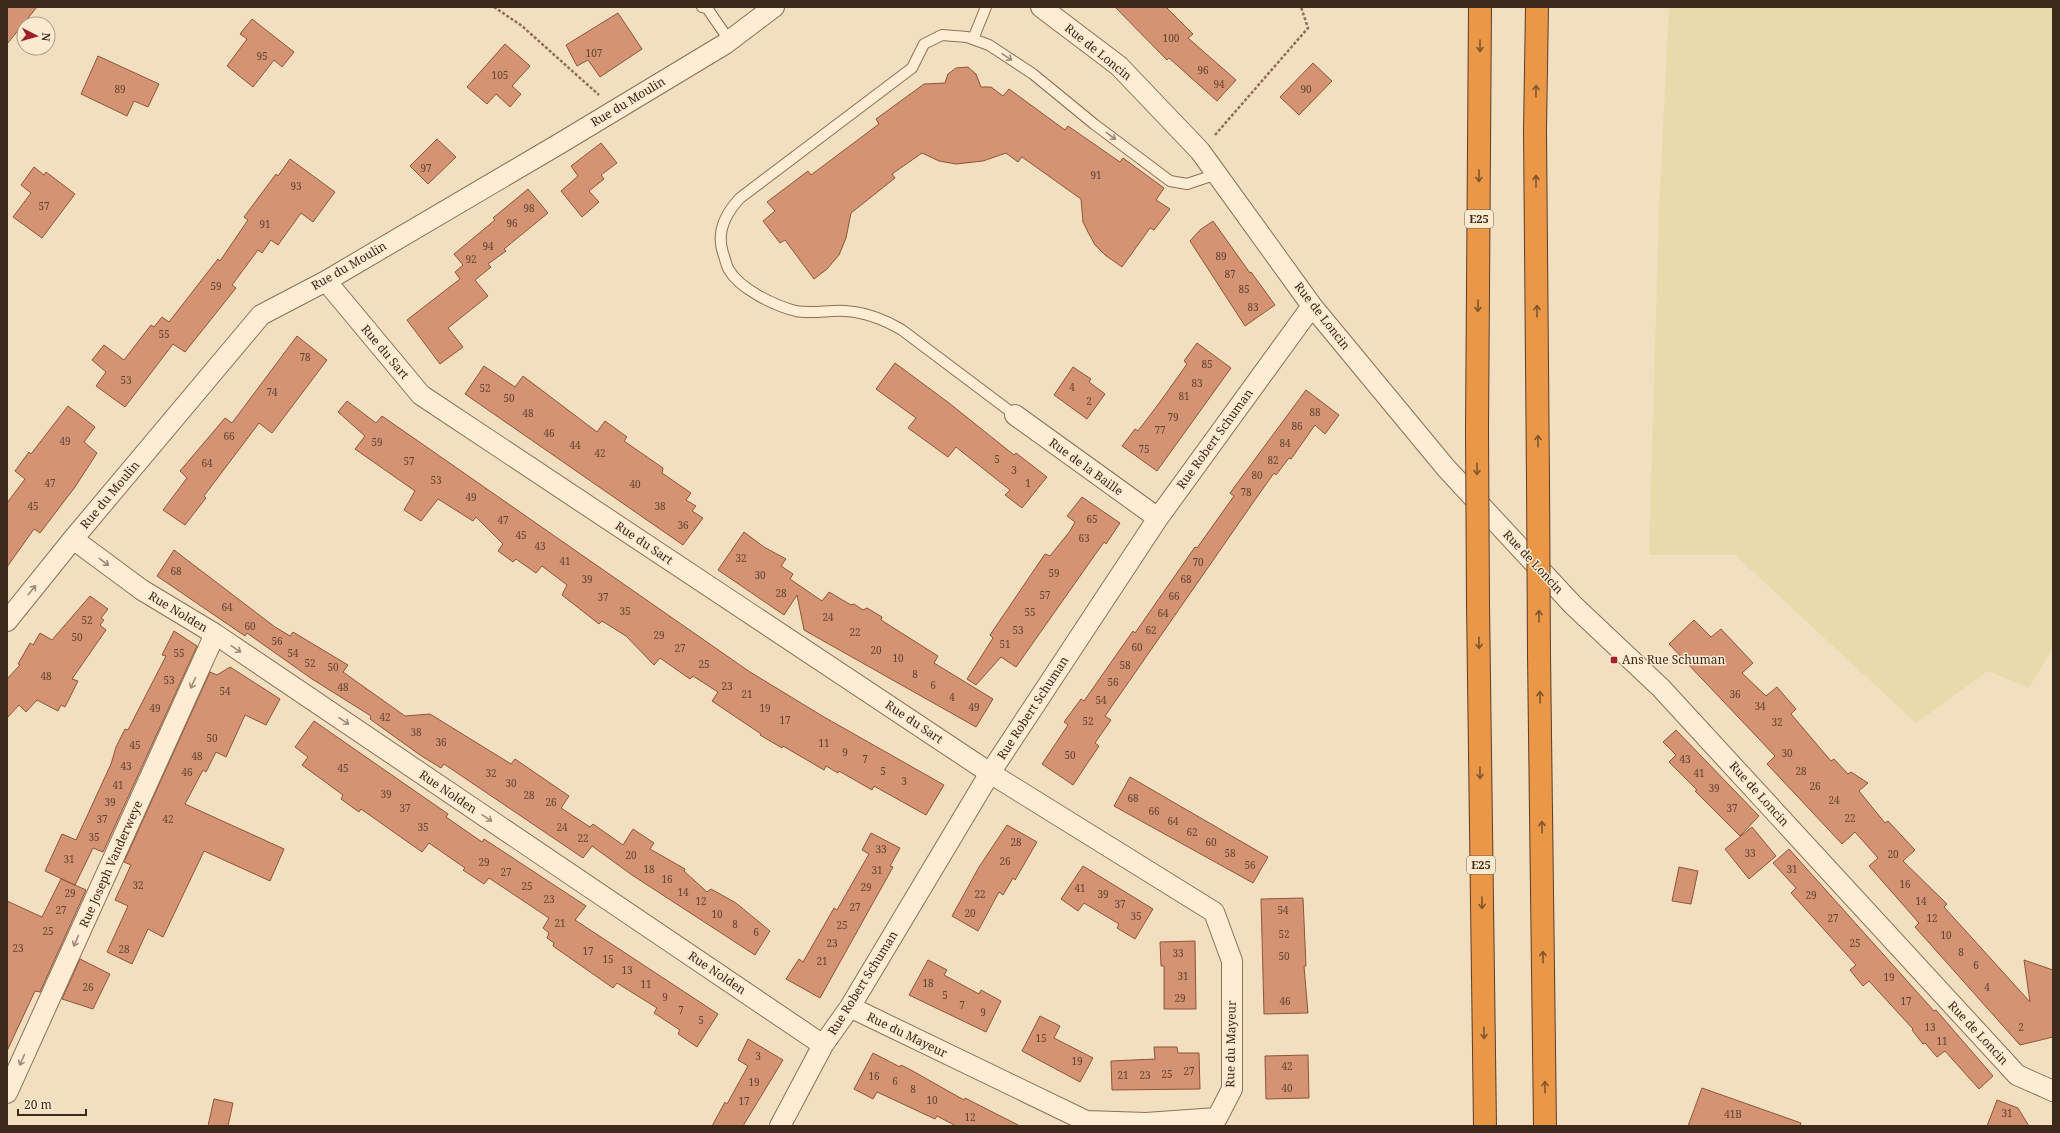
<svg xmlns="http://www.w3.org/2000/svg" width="2060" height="1133" font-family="'Noto Serif',serif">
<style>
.farmland{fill:#e9daac}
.building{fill:#d49372;stroke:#8f5539}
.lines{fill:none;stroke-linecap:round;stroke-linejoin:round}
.lane-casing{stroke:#8d6f56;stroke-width:12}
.street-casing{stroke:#8d6f56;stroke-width:22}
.highway-casing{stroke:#5a3d2b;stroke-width:24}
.path{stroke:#8d6f56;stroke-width:2.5;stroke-dasharray:3 2;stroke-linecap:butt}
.lane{stroke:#fcedd4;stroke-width:10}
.street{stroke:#fcedd4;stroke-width:20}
.highway{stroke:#ea9747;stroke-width:22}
.highway-bridge-casing{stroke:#5a3d2b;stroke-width:24;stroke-linecap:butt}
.highway-bridge{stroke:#ea9747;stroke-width:22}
.oneway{stroke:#81552d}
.oneway2{stroke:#9c8b78}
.poi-dot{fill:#a2202a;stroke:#f9ead0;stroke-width:1.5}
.labels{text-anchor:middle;stroke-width:3;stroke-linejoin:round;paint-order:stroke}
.number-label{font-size:10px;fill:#614432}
.shield{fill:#f9ead0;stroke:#746352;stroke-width:1}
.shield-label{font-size:11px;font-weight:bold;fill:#3b291c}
.street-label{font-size:12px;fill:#3b291c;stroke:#f9ead0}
.poi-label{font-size:12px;fill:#3b291c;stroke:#f9ead0;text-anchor:start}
</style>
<rect width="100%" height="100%" fill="#f2dfc0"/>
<path class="farmland" d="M1669 7H2053V647L2029 688 1988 671 1916 723 1735 555H1649L1659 209Z"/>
<path class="building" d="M7 7H37L7 44Z
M1115 7H1166L1193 34 1188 38 1236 80 1217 101 1169 58 1167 60Z
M618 13 642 49 600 77 588 60 577 66 566 45Z
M252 19 294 52 282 67 274 60 253 87 227 66 247 39 240 34Z
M505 44 530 66 512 86 521 94 510 107 496 94 487 104 467 87Z
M98 56 159 84 148 107 134 101 127 116 81 94Z
M1313 63 1332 81 1299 115 1280 97Z
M968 67 976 74 981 87H991L1003 96 1009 89 1065 130 1068 126 1120 162 1123 158 1164 188 1156 200 1170 209 1154 230 1150 228 1122 267 1105 255 1095 245 1088 232 1083 222 1081 199 1022 157 1018 162 1006 153 983 161 956 164 939 161 922 153 892 174 895 178 851 213 846 238 839 255 827 269 814 279 785 240 780 243 763 221 775 211 767 202 808 171 811 175 879 124 876 119 924 84 945 83 948 74 956 68Z
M437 139 456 157 428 184 410 166Z
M601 143 617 163 601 175 604 179 589 191 599 202 582 217 561 191 578 176 571 166Z
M290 159 335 192 313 222 301 213 278 245 271 240 262 253 258 250 232 285 236 288 185 352 173 344 125 407 96 386 106 372 92 360 104 345 124 360 151 325 154 327 162 317 169 322 218 259 220 261 248 220 244 217 276 174 278 176Z
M34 167 44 175 46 172 75 194 42 238 13 217 31 193 21 185Z
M528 189 548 213 504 249 506 251 488 264 491 267 475 280 488 296 448 328 463 347 440 364 407 320 460 279 455 272 463 265 454 254 495 220 493 218Z
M1213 221 1250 273 1251 272 1275 305 1245 326 1190 241 1200 230Z
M297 336 327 360 272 433 259 423 204 496 206 498 185 525 163 510 187 478 180 471 225 418 232 423Z
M1197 343 1231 368 1157 471 1122 446 1135 429 1138 431 1160 402 1187 364 1184 361Z
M895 363 949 403 1014 455 1016 453 1047 477 1022 508 1005 495 1010 490 956 447 948 457 908 428 916 418 876 389Z
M484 366 515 387 523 376 597 432 605 421 627 437 624 441 663 468 662 473 691 493 686 500 696 506 692 511 703 518 683 545 465 394Z
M1073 367 1091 379 1089 382 1105 394 1087 419 1054 395Z
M1306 390 1339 415 1325 434 1315 425 1291 459 1289 458 1276 475 1274 473 1250 507 1105 716 1111 720 1095 743 1099 746 1073 785 1042 764 1068 725 1064 722 1081 699 1084 701 1133 631 1135 633 1195 547 1197 548 1234 496 1230 493Z
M347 401 376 423 382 416 750 672 824 717 944 785 926 815 874 786 872 790 839 771 838 773 826 766 824 770 783 746 782 748 760 735 761 734 712 701 718 692 693 676 690 679 660 658 654 665 626 636 602 621 599 624 562 595 567 585 542 566 536 573 516 559 513 562 498 551 503 544 476 517 473 521 438 499 421 521 404 510 415 491 355 449 365 436 338 412Z
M68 406 95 427 84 442 97 453 75 487 40 533 34 529 7 567V503L25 479 15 471 29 452 31 454Z
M1082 497 1120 523 1106 544 1104 542 1016 667 1001 657 976 685 967 679 993 638 990 635 1045 554 1050 556 1070 531 1075 522 1067 516Z
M744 532 764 547 786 559 781 566 793 574 790 579 822 601 829 592 851 605 854 604 863 610 867 608 882 617 881 620 938 656 934 663 993 699 976 727 804 630 797 595 784 615 718 570Z
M174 550 275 627 290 636 293 632 348 665 343 672 405 716 430 714 511 764 515 759 569 796 561 808 590 827 593 824 623 845 633 829 654 843 650 849 685 869 684 871 707 892 711 889 736 903 770 931 755 955 632 875 592 846 583 858 444 764 441 768 420 755 370 719 371 716 312 679 247 633 245 636 157 576Z
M90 596 108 609 101 618 104 620 100 625 106 630 72 679 78 681 65 707 61 705 58 711 37 700 26 712 19 705 7 718V679L20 665 18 664 30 643 33 645 40 633 52 640Z
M1694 620 1711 637 1721 629 1753 663 1742 673 1766 696 1777 687 1796 709 1791 714 1831 761 1834 759 1848 774 1851 772 1868 783 1859 791 1885 823 1888 821 1915 850 1903 861 1947 904 1944 907 2030 1002 2024 960 2053 970V1037L2020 1045 1915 927 1919 923 1869 866 1878 858 1855 832 1842 844 1767 764 1775 756 1669 644Z
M174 631 197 646 103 852 93 848 75 885 45 871 62 834 76 840 111 764 116 747 125 729 128 730 166 656 162 655Z
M230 667 280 699 266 725 245 715 226 757 216 752 206 772 203 770 185 804 284 849 270 881 204 851 163 937 148 929 132 964 107 952 128 906 115 900 131 865 124 862 210 672 217 675Z
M314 721 448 814 446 817 482 842 484 839 586 906 575 920 718 1014 697 1047 678 1034 680 1030 654 1013 657 1008 617 983 613 988 553 946 554 943 547 938 549 933 543 928 549 918 489 878 484 884 463 870 465 868 429 843 422 852 361 809 359 812 341 799 343 795 302 765 308 757 295 747Z
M1676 730 1759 816 1740 836 1695 791 1697 790 1669 762 1676 755 1663 742Z
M1130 777 1268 857 1253 883 1114 806Z
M1007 825 1037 842 1015 880 1013 878 1003 895 999 892 978 931 952 916 979 867Z
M1752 827 1776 856 1749 879 1725 849Z
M871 833 900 848 890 866 893 867 820 998 786 979 799 959 803 962 834 908 837 910 869 854 862 850Z
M1789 849 1934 1011 1936 1010 1993 1076 1979 1089 1945 1051 1937 1057 1925 1043 1923 1044 1912 1030 1913 1029 1869 981 1863 986 1850 970 1856 965 1791 893 1796 888 1773 863Z
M1083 866 1153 909 1135 939 1117 928 1119 924 1084 903 1078 911 1061 899Z
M1679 867 1698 871 1691 904 1672 901Z
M61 879 86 890 40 992 35 991 7 1051V901L42 917Z
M1303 898 1306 966H1304L1308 1013 1264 1014 1261 899Z
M1195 941 1196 1009H1164V966H1161L1160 942Z
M80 959 110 974 93 1009 62 999Z
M928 960 947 970 944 975 979 994 981 990 1001 1001 986 1032 909 995Z
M1040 1016 1060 1026 1054 1038 1093 1058 1080 1082 1022 1051Z
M748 1039 783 1060 743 1126H712L725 1102 727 1104 748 1066 738 1060Z
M1154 1047H1177L1178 1053H1199L1200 1089 1112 1090 1111 1061 1155 1059Z
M873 1053 900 1067 901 1065 911 1070 964 1100 965 1098 1020 1126H956L937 1116 935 1119 877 1092 873 1099 854 1089Z
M1308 1055 1309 1098 1266 1099 1265 1056Z
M1702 1088 1801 1123 1800 1126H1688Z
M214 1099 233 1103 228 1126H208Z
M1997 1100 2018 1108 2029 1126H1987Z"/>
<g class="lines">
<defs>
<path id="lane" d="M702 7 707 8 729 40
M973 39 986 7
M1015 415 902 330C885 320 864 312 845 311 829 310 811 314 796 311 775 306 740 289 729 270 726 265 725 258 723 253 716 232 726 213 740 198L912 68 924 44 942 35 967 37 989 45 1033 74 1094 124 1170 181 1187 184 1217 174"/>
<path id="street" d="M1041 7 1119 66 1200 151 1312 306 1446 468 1573 605 1661 688 2017 1075 2053 1091
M326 281 421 395 990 773 1214 912 1232 961V1089L1217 1118 1146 1123 1086 1121 850 1007
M1015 415 1158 518
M73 539 142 590 215 634 823 1045
M7 621 73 539 261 315 326 281 559 144 725 44 774 7
M7 1093 215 634
M780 1126 823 1045 850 1007 990 773 1158 518 1312 306"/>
<path id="highway" d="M1537 7 1535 130 1538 480
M1477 430 1480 7
M1478 604 1485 1126
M1539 655 1545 1126"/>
</defs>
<use href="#lane" class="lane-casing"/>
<use href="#street" class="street-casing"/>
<use href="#highway" class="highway-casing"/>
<path class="path" d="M494 7 522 26 599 95
M1215 135 1308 28 1301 7"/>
<use href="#lane" class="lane"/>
<use href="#street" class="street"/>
<use href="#highway" class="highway"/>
<defs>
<path id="highway-bridge" d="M1477 430 1478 604
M1538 480 1539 655"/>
</defs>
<use href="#highway-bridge" class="highway-bridge-casing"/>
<use href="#highway-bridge" class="highway-bridge"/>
</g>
<defs><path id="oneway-shaft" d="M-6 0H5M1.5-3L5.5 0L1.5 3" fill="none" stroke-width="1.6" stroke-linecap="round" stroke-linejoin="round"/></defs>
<g class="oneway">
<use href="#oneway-shaft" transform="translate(1480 46) rotate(90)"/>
<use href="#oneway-shaft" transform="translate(1536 91) rotate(-89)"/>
<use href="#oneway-shaft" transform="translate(1479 176) rotate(91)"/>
<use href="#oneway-shaft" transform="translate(1536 181) rotate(-90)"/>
<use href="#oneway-shaft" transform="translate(1478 306) rotate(91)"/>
<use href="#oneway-shaft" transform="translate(1537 311) rotate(-90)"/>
<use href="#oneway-shaft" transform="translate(1538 441) rotate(-90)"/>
<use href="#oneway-shaft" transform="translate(1477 469) rotate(90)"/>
<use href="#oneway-shaft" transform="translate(1539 616) rotate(-90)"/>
<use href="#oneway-shaft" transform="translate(1479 643) rotate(89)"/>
<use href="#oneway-shaft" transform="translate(1540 697) rotate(-91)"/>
<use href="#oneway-shaft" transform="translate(1480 773) rotate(89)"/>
<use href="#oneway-shaft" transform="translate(1542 827) rotate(-91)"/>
<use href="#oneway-shaft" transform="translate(1482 903) rotate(89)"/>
<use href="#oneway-shaft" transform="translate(1543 957) rotate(-91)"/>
<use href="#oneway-shaft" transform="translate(1484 1033) rotate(89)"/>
<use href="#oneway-shaft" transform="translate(1545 1087) rotate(-91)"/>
</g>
<g class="oneway2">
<use href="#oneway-shaft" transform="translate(1007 57) rotate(34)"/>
<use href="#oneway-shaft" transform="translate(1111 136) rotate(37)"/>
<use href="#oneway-shaft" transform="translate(104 562) rotate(37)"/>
<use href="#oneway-shaft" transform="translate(32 590) rotate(-51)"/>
<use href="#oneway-shaft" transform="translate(236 649) rotate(34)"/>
<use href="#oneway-shaft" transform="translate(193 683) rotate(114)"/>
<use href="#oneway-shaft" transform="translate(344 721) rotate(34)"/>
<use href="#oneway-shaft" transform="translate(487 818) rotate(34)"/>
<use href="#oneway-shaft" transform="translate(76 941) rotate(114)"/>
<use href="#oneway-shaft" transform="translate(22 1060) rotate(114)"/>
</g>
<rect class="poi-dot" x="1610" y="656" width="8" height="8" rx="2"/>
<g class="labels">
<g class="number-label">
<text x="1171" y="42">100</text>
<text x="594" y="57">107</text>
<text x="262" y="60">95</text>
<text x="1203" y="74">96</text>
<text x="500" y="79">105</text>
<text x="1219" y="88">94</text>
<text x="120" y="93">89</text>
<text x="1306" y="93">90</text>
<text x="426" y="172">97</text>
<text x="1096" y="179">91</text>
<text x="296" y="190">93</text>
<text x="44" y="210">57</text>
<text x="529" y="212">98</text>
<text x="512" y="227">96</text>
<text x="265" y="228">91</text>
<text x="488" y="250">94</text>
<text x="1221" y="260">89</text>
<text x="471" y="263">92</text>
<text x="1230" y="278">87</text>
<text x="216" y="290">59</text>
<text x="1244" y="293">85</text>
<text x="1253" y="311">83</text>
<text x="164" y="338">55</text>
<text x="305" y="361">78</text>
<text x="1207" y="368">85</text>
<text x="126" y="384">53</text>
<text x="1197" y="387">83</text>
<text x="1072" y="391">4</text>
<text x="485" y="392">52</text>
<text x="272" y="396">74</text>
<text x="1184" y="400">81</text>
<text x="509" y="402">50</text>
<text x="1089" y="405">2</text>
<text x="1315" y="416">88</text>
<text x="528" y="417">48</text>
<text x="1173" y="421">79</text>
<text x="1297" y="430">86</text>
<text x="1160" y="434">77</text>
<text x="549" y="437">46</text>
<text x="229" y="440">66</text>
<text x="65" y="445">49</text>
<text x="377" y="446">59</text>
<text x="1285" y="447">84</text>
<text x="575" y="449">44</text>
<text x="1144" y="453">75</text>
<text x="600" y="457">42</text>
<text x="997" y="463">5</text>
<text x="1273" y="464">82</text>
<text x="409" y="465">57</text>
<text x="207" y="467">64</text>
<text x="1014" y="474">3</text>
<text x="1257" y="479">80</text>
<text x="436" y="484">53</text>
<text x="50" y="487">47</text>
<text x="1028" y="487">1</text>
<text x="635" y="488">40</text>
<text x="1246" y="496">78</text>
<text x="471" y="501">49</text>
<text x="33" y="510">45</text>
<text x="660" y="510">38</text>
<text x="1092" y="523">65</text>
<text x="503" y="524">47</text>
<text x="683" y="529">36</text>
<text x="521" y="539">45</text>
<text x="1084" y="542">63</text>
<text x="540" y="550">43</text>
<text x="741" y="562">32</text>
<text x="565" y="565">41</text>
<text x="1198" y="566">70</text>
<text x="176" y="575">68</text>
<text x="1054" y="577">59</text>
<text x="760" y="579">30</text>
<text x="587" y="583">39</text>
<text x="1186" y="583">68</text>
<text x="781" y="597">28</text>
<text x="1045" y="599">57</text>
<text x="1174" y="600">66</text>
<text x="603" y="601">37</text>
<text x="227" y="611">64</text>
<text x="625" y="615">35</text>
<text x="1030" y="616">55</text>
<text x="1163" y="617">64</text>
<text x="828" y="621">24</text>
<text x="87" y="624">52</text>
<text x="250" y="630">60</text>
<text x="1018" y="634">53</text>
<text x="1151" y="634">62</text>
<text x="855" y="636">22</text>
<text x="659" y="639">29</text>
<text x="77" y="641">50</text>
<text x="277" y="645">56</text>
<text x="1005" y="648">51</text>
<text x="1137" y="651">60</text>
<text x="680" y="652">27</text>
<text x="876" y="654">20</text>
<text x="179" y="657">55</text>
<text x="293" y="657">54</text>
<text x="898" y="662">10</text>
<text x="310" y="667">52</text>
<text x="704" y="668">25</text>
<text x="1125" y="669">58</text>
<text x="333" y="671">50</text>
<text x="915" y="678">8</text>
<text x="46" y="680">48</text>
<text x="169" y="684">53</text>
<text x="1113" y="686">56</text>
<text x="933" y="689">6</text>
<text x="727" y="690">23</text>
<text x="343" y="691">48</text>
<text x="225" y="695">54</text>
<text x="747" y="698">21</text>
<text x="1735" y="698">36</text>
<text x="952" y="701">4</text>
<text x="1101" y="704">54</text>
<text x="1760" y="710">34</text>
<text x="974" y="711">49</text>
<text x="155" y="712">49</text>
<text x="765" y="712">19</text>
<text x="385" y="721">42</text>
<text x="785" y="724">17</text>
<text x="1088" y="725">52</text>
<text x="1777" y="726">32</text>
<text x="416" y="736">38</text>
<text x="212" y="742">50</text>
<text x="441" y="746">36</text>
<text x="824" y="747">11</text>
<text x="135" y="749">45</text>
<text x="845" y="756">9</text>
<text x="1787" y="757">30</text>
<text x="1070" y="759">50</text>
<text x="197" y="760">48</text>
<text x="865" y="763">7</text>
<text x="1685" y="763">43</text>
<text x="126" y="770">43</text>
<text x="343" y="772">45</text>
<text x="883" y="775">5</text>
<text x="1801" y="775">28</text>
<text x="187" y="776">46</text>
<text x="491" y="777">32</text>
<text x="1699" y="777">41</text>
<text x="904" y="785">3</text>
<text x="511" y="787">30</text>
<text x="118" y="789">41</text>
<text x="1815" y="790">26</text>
<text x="1714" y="792">39</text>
<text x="386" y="798">39</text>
<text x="529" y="799">28</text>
<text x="1133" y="802">68</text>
<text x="1834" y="804">24</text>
<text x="110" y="806">39</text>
<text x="551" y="806">26</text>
<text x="405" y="812">37</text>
<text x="1732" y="812">37</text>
<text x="1154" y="815">66</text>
<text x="1850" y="822">22</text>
<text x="102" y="823">37</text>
<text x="168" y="823">42</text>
<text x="1173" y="825">64</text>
<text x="423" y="831">35</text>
<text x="562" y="831">24</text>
<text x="1192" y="836">62</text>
<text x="94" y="841">35</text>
<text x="583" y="842">22</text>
<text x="1016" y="846">28</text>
<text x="1211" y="846">60</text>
<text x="881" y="853">33</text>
<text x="1230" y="857">58</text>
<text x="1750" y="857">33</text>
<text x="1893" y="858">20</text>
<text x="631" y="859">20</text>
<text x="69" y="863">31</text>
<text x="1005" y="865">26</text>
<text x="484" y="866">29</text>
<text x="1250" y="869">56</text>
<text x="649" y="873">18</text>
<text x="1792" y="873">31</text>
<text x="877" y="874">31</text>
<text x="506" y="876">27</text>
<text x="667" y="883">16</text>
<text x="1905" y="888">16</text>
<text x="138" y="889">32</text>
<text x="527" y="890">25</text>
<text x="866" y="891">29</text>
<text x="1080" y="892">41</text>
<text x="683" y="896">14</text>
<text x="70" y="897">29</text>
<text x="980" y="898">22</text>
<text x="1103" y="898">39</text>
<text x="1811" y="899">29</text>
<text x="549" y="903">23</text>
<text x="701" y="905">12</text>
<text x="1921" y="905">14</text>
<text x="1120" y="908">37</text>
<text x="855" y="911">27</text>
<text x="61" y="914">27</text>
<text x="1283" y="914">54</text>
<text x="970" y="917">20</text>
<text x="717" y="918">10</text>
<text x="1136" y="920">35</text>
<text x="1833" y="922">27</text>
<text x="1932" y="922">12</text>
<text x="560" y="927">21</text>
<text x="735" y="928">8</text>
<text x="842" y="929">25</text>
<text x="48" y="935">25</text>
<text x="756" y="936">6</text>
<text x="1284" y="938">52</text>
<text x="1946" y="939">10</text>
<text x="832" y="947">23</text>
<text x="1855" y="947">25</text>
<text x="18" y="952">23</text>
<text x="124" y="953">28</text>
<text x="588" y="955">17</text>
<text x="1961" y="956">8</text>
<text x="1178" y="957">33</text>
<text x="1284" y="960">50</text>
<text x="608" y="963">15</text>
<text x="822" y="965">21</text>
<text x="1976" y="969">6</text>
<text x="627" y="974">13</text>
<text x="1183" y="980">31</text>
<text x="1889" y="981">19</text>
<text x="928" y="987">18</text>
<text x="646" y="988">11</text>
<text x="88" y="991">26</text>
<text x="1987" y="991">4</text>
<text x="945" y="999">5</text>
<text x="665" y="1001">9</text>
<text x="1180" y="1002">29</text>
<text x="1285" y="1005">46</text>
<text x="1906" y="1005">17</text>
<text x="962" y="1009">7</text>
<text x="681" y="1014">7</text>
<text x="983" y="1016">9</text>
<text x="701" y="1024">5</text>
<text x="1930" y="1031">13</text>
<text x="2021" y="1031">2</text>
<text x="1041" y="1042">15</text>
<text x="1942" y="1045">11</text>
<text x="758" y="1060">3</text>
<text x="1077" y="1065">19</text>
<text x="1287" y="1070">42</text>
<text x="1189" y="1075">27</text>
<text x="1167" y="1078">25</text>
<text x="1123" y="1079">21</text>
<text x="1145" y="1079">23</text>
<text x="874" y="1080">16</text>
<text x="895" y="1085">6</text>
<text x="754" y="1086">19</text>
<text x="1287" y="1092">40</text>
<text x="913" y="1093">8</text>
<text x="932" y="1104">10</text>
<text x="744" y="1105">17</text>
<text x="2007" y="1117">31</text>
<text x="1733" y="1118">41B</text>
<text x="970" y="1121">12</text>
</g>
<g class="shield">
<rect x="1465" y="210" width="28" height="18" rx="3"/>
<rect x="1467" y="856" width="28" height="18" rx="3"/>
</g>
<g class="shield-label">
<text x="1479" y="223">E25</text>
<text x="1481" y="869">E25</text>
</g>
<g class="street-label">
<text transform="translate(1098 52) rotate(39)" y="4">Rue de Loncin</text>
<text transform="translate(628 102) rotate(-31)" y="4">Rue du Moulin</text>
<text transform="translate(349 266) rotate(-30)" y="4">Rue du Moulin</text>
<text transform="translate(1322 316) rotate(52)" y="4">Rue de Loncin</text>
<text transform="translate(385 352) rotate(50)" y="4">Rue du Sart</text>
<text transform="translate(1215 439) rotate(-54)" y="4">Rue Robert Schuman</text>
<text transform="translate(1086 467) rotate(36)" y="4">Rue de la Baille</text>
<text transform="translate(110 495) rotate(-50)" y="4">Rue du Moulin</text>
<text transform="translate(644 543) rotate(34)" y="4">Rue du Sart</text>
<text transform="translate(1533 562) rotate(47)" y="4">Rue de Loncin</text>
<text transform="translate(178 612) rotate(31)" y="4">Rue Nolden</text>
<text transform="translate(1033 708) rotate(-57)" y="4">Rue Robert Schuman</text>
<text transform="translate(914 722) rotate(34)" y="4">Rue du Sart</text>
<text transform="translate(448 792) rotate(34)" y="4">Rue Nolden</text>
<text transform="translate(1759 794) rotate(48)" y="4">Rue de Loncin</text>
<text transform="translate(111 864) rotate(-66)" y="4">Rue Joseph Vanderweye</text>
<text transform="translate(717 973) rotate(34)" y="4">Rue Nolden</text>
<text transform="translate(863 983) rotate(-58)" y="4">Rue Robert Schuman</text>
<text transform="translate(1978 1033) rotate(47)" y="4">Rue de Loncin</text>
<text transform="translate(907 1035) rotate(26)" y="4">Rue du Mayeur</text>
<text transform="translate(1231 1044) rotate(-89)" y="4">Rue du Mayeur</text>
</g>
<g class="poi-label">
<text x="1622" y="664">Ans Rue Schuman</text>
</g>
</g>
<rect width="2060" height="1133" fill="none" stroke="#3b291c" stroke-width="16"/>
<g transform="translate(36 36) rotate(96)"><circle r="19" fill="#f9ead0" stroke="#ad9d88"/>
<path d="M0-3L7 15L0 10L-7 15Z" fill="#a2202a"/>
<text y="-6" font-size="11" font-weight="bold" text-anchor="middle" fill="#3b291c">N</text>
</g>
<path d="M18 1109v6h68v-6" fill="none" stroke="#3b291c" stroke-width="2"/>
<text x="24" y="1109" font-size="12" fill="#3b291c" stroke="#f9ead0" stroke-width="3" paint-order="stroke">20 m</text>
</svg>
